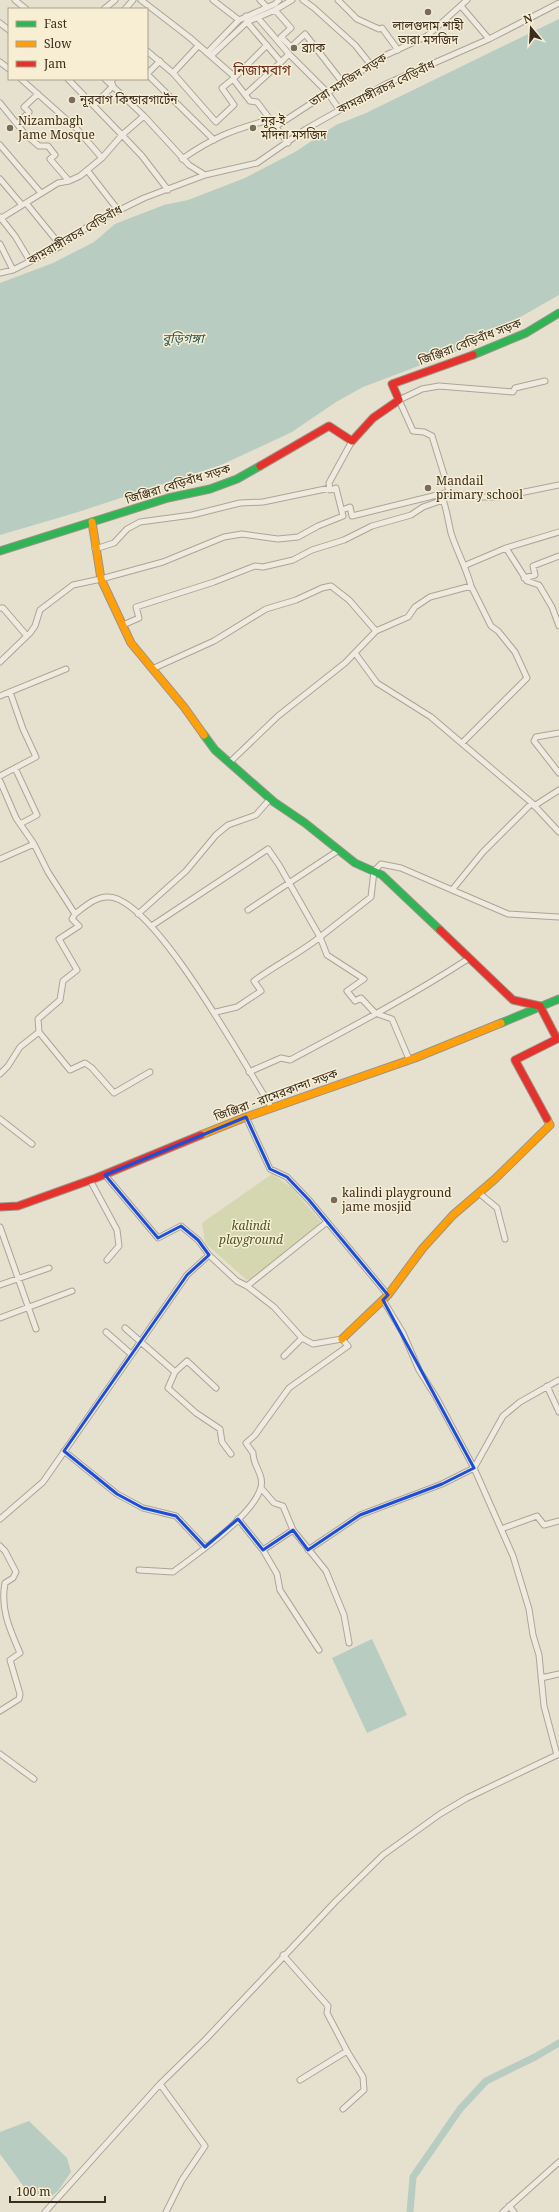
<svg xmlns="http://www.w3.org/2000/svg" width="559" height="2212" font-family="'Noto Serif','Noto Sans Bengali',serif">
<style>
.green{fill:#d5d7b0}
.water{fill:#b9ccc1}
.lines{fill:none;stroke-linecap:round;stroke-linejoin:round}
.canal{stroke:#b9ccc1;stroke-width:7}
.street-casing{stroke:#aca597;stroke-width:7}
.fast-casing{stroke:#9b9487;stroke-width:9}
.slow-casing{stroke:#9b9487;stroke-width:9}
.jam-casing{stroke:#9b9487;stroke-width:9}
.street{stroke:#eeeae0;stroke-width:5}
.fast{stroke:#30b455;stroke-width:7}
.slow{stroke:#ff9f0a;stroke-width:7}
.jam{stroke:#e5322d;stroke-width:7}
.marked{fill:none;stroke:#1d4ed8;stroke-width:3;stroke-linejoin:round}
.poi-dot{fill:#776c5c;stroke:#f7eed4;stroke-width:1.5}
.labels{text-anchor:middle;stroke-width:3;stroke-linejoin:round;paint-order:stroke}
.poi-label{font-size:12px;fill:#3b2d1e;stroke:#f7eed4;text-anchor:start}
.street-label{font-size:12px;fill:#3b2d1e;stroke:#f7eed4}
.park-label{font-size:12px;font-style:italic;fill:#4a5924;stroke:#f7eed4}
.water-label{font-size:13px;font-style:italic;fill:#2d5c5a;stroke:#f7eed4}
.quarter-label{font-size:14px;fill:#6a2e1c;stroke:#f7eed4}
</style>
<rect width="100%" height="100%" fill="#e6e0ce"/>
<path class="green" d="M272 1174 292 1188 322 1223 249 1282 205 1243 202 1223Z"/>
<path class="water" d="M559 19V295L466 348 363 387 336 402 292 432 221 465 75 513 0 535V283L53 263 94 242 115 224 164 205 188 200 245 178 295 152 336 125 366 113Z
M372 1639 407 1715 367 1733 332 1658Z
M29 2121 67 2158 71 2172 58 2191 49 2198 27 2191 0 2154V2132Z"/>
<g class="lines">
<path class="canal" d="M410 2212 413 2177 460 2109 486 2081 535 2057 559 2043"/>
<defs>
<path id="street" d="M15 0 26 9
M141 0 189 37 235 77 233 79 250 101 257 102 288 143
M213 0 239 20
M260 0 267 7
M292 0 275 10 291 28 281 37 291 47 305 34 343 83
M303 0 314 8 355 45 371 65
M338 0 357 19 379 29 382 28 398 50
M461 6 489 39
M104 9 115 0
M125 9 133 0
M246 16 247 22 281 62 289 54 327 92 339 109
M258 18 289 54
M0 23 9 30
M147 51 173 73 216 122 234 105 222 88 233 79
M207 53 239 20 275 4 279 0
M211 56 247 22 275 10
M0 62 9 69
M173 73 198 46
M147 74 214 140
M147 74 160 61
M235 77 267 45
M21 79 76 128 102 158
M68 79 122 135
M105 79 144 116 189 165 205 175
M246 94 281 62
M0 103 25 134 39 146H48L55 155 50 159 69 181
M94 105 113 86 111 81 113 79
M17 124 29 112 24 107 38 94
M275 127 384 56 427 36 467 0
M123 136 142 156 168 190
M0 145 41 193
M182 159C212 138 234 129 269 120
M87 170 118 210
M0 179 22 205
M26 203 61 246
M0 217 15 236 30 261
M0 219 58 183 69 181 80 176 102 158 122 135 144 116
M0 244 13 270
M0 273 13 270 61 246 91 224 144 198 205 175 257 163 306 129 386 84 489 39 559 3
M450 494 432 436 424 432 413 431 399 400 422 389 439 386 513 392 515 388 545 381
M442 497C447 509 448 521 451 533 457 552 466 567 471 586
M342 510 350 507 352 516 445 493 480 497H500L559 485
M559 532 506 548 527 581 539 585 552 607 559 626
M95 549 114 543 127 529 140 522 192 515 240 503 263 502 330 488
M466 565 506 548
M524 578 535 575 533 566 559 556
M0 608H3L27 636
M123 625 139 618 136 607 214 582 255 566 263 567 293 560 312 550 344 540 372 526 411 515 423 507 443 500
M355 653 377 683 431 717 532 803 559 832
M0 662 30 633 35 626 40 610 73 585 101 579 163 562 224 537 242 534 278 539 298 537 318 526 343 516 336 488 330 490 329 483 352 441
M152 669 214 641 266 609 296 600 322 588 331 586 349 600 376 631
M0 696 66 669
M559 733 536 737 534 741 559 773
M229 763 278 716 345 663 376 631 408 617 415 607 430 597 471 586 491 626 498 631 515 652 527 678 462 743
M15 768 37 815 20 824
M0 776 36 757 23 729 10 692
M0 781 16 818 34 844 0 859
M534 806 559 790
M34 844 48 872 75 914C84 907 96 896 109 897 155 899 246 1068 272 1108
M452 890 483 852 532 803
M248 910 339 850
M138 914 186 871 216 835 228 825 256 815 270 799
M153 925 268 849 279 865 320 937C299 954 275 965 254 981L261 991 237 1007 216 1012
M39 1032 70 1070 85 1063 92 1068 114 1093 150 1072
M409 1059 392 1019 375 1013 361 998 355 1001 347 991 364 979 327 955 320 937 371 897 374 871 381 864 401 868 508 914 559 917
M249 1072 281 1058 290 1060C350 1028 411 996 468 959
M0 1074 8 1066 20 1047 39 1032 38 1019 60 1000 63 981 77 970 59 939 79 926 72 919 75 914
M246 1117 270 1169 287 1177 309 1200 388 1295
M0 1119 32 1144
M105 1175 158 1238 181 1226 198 1240 209 1255
M90 1180 117 1230 119 1246 107 1260
M479 1193 497 1208 505 1239
M0 1227 36 1329
M0 1285 49 1268
M383 1300 403 1333 419 1370 436 1397 474 1468 513 1556 529 1609 533 1635 539 1655 544 1706 557 1755
M0 1318 72 1291
M125 1328 175 1372
M106 1332 131 1354
M284 1356 302 1338
M547 1386 559 1412
M216 1388 187 1361 175 1372 168 1388 196 1413 220 1429 222 1442 231 1454
M64 1451 117 1494 143 1508 176 1516 205 1547
M261 1488 274 1503 283 1506 293 1530 326 1571 344 1615 349 1643
M0 1519 43 1482 187 1275 209 1255 237 1281 247 1286 327 1222
M238 1519 263 1550 277 1574 280 1590 319 1650
M501 1529 537 1516 544 1525 559 1521
M0 1546 5 1551 16 1572 13 1578 5 1583C0 1609 10 1630 20 1653L10 1660 20 1694 19 1699 0 1711
M263 1550 293 1530
M308 1550 360 1515 442 1484 474 1468 503 1416 520 1402 559 1380
M139 1570 173 1572C197 1554 254 1515 261 1487 264 1474 253 1466 253 1453L246 1443 255 1435 289 1388 348 1346 342 1339 313 1344 302 1338 274 1307 247 1286
M541 1678 559 1674
M0 1754 34 1779
M283 1955 328 2006 327 2013 347 2051 300 2080
M160 2084 205 2146 182 2180 166 2212
M343 2109 364 2090 363 2077 347 2051
M509 2206 514 2212
M45 2212 160 2084 206 2039 335 1902 383 1855 440 1814 467 1798 559 1754
M503 2212 559 2162"/>
<path id="fast" d="M473 355 526 333 559 313
M0 551 168 498 210 489 237 479 260 466
M204 735 215 750 274 802 305 823 355 863 382 875 440 930
M501 1023 559 999"/>
<path id="slow" d="M92 522 101 579 131 643 184 707 204 735
M201 1135 246 1117 415 1058 501 1023
M342 1339 388 1295 423 1248 453 1215 495 1179 550 1125 547 1119"/>
<path id="jam" d="M260 466 329 426 352 441 373 418 399 400 392 384 473 355
M440 930 513 1000 540 1006 557 1039 515 1060 547 1119
M0 1207 18 1206 96 1178 201 1135"/>
</defs>
<use href="#street" class="street-casing"/>
<use href="#fast" class="fast-casing"/>
<use href="#slow" class="slow-casing"/>
<use href="#jam" class="jam-casing"/>
<use href="#street" class="street"/>
<use href="#fast" class="fast"/>
<use href="#slow" class="slow"/>
<use href="#jam" class="jam"/>
</g>
<path class="marked" d="M246 1117 270 1169 287 1177 309 1200 388 1295 383 1300 474 1468 442 1484 360 1515 308 1550 293 1530 263 1550 238 1519 205 1547 176 1516 143 1508 117 1494 64 1451 187 1275 209 1255 198 1240 181 1226 158 1238 105 1175Z"/>
<g class="poi-dot">
<circle cx="428" cy="12" r="4"/>
<circle cx="294" cy="48" r="4"/>
<circle cx="72" cy="100" r="4"/>
<circle cx="10" cy="128" r="4"/>
<circle cx="253" cy="128" r="4"/>
<circle cx="428" cy="488" r="4"/>
<circle cx="334" cy="1200" r="4"/>
</g>
<g class="labels">
<g class="poi-label">
<text x="428" y="30" text-anchor="middle">লালগুদাম শাহী<tspan x="428" dy="14">তারা মসজিদ</tspan></text>
<text x="302" y="52">ব্র্যাক</text>
<text x="80" y="104">নূরবাগ কিন্ডারগার্টেন</text>
<text x="18" y="125">Nizambagh<tspan x="18" dy="14">Jame Mosque</tspan></text>
<text x="261" y="125">নূর-ই<tspan x="261" dy="14">মদিনা মসজিদ</tspan></text>
<text x="436" y="485">Mandail<tspan x="436" dy="14">primary school</tspan></text>
<text x="342" y="1197">kalindi playground<tspan x="342" dy="14">jame mosjid</tspan></text>
</g>
<g class="street-label">
<text transform="translate(348 80) rotate(-32)" y="4">তারা মসজিদ সড়ক</text>
<text transform="translate(386 87) rotate(-26)" y="4">কামরাঙ্গীরচর বেড়িবাঁধ</text>
<text transform="translate(75 235) rotate(-30)" y="4">কামরাঙ্গীরচর বেড়িবাঁধ</text>
<text transform="translate(470 342) rotate(-21)" y="4">জিঞ্জিরা বেড়িবাঁধ সড়ক</text>
<text transform="translate(178 484) rotate(-17)" y="4">জিঞ্জিরা বেড়িবাঁধ সড়ক</text>
<text transform="translate(276 1095) rotate(-20)" y="4">জিঞ্জিরা - রামেরকান্দা সড়ক</text>
</g>
<g class="park-label">
<text x="251" y="1230">kalindi<tspan x="251" dy="14">playground</tspan></text>
</g>
<g class="water-label">
<text x="183" y="343">বুড়িগঙ্গা</text>
</g>
<g class="quarter-label">
<text x="262" y="75">নিজামবাগ</text>
</g>
</g>
<rect x="8" y="8" width="140" height="72" fill="#f7eed4" stroke="#aca18b"/>
<rect x="16" y="21" width="20" height="6" fill="#30b455" stroke="#aca18b"/>
<text x="44" y="28" font-size="12" fill="#3b2d1e">Fast</text>
<rect x="16" y="41" width="20" height="6" fill="#ff9f0a" stroke="#aca18b"/>
<text x="44" y="48" font-size="12" fill="#3b2d1e">Slow</text>
<rect x="16" y="61" width="20" height="6" fill="#e5322d" stroke="#aca18b"/>
<text x="44" y="68" font-size="12" fill="#3b2d1e">Jam</text>
<g transform="translate(531 28) rotate(342)" stroke="#f7eed4" stroke-width="3" paint-order="stroke">
<path d="M0-3L7 15L0 10L-7 15Z" fill="#3b2d1e"/>
<text y="-6" font-size="11" font-weight="bold" text-anchor="middle" fill="#3b2d1e">N</text>
</g>
<path d="M10 2196v6h95v-6" fill="none" stroke="#3b2d1e" stroke-width="2"/>
<text x="16" y="2196" font-size="12" fill="#3b2d1e" stroke="#f7eed4" stroke-width="3" paint-order="stroke">100 m</text>
</svg>
